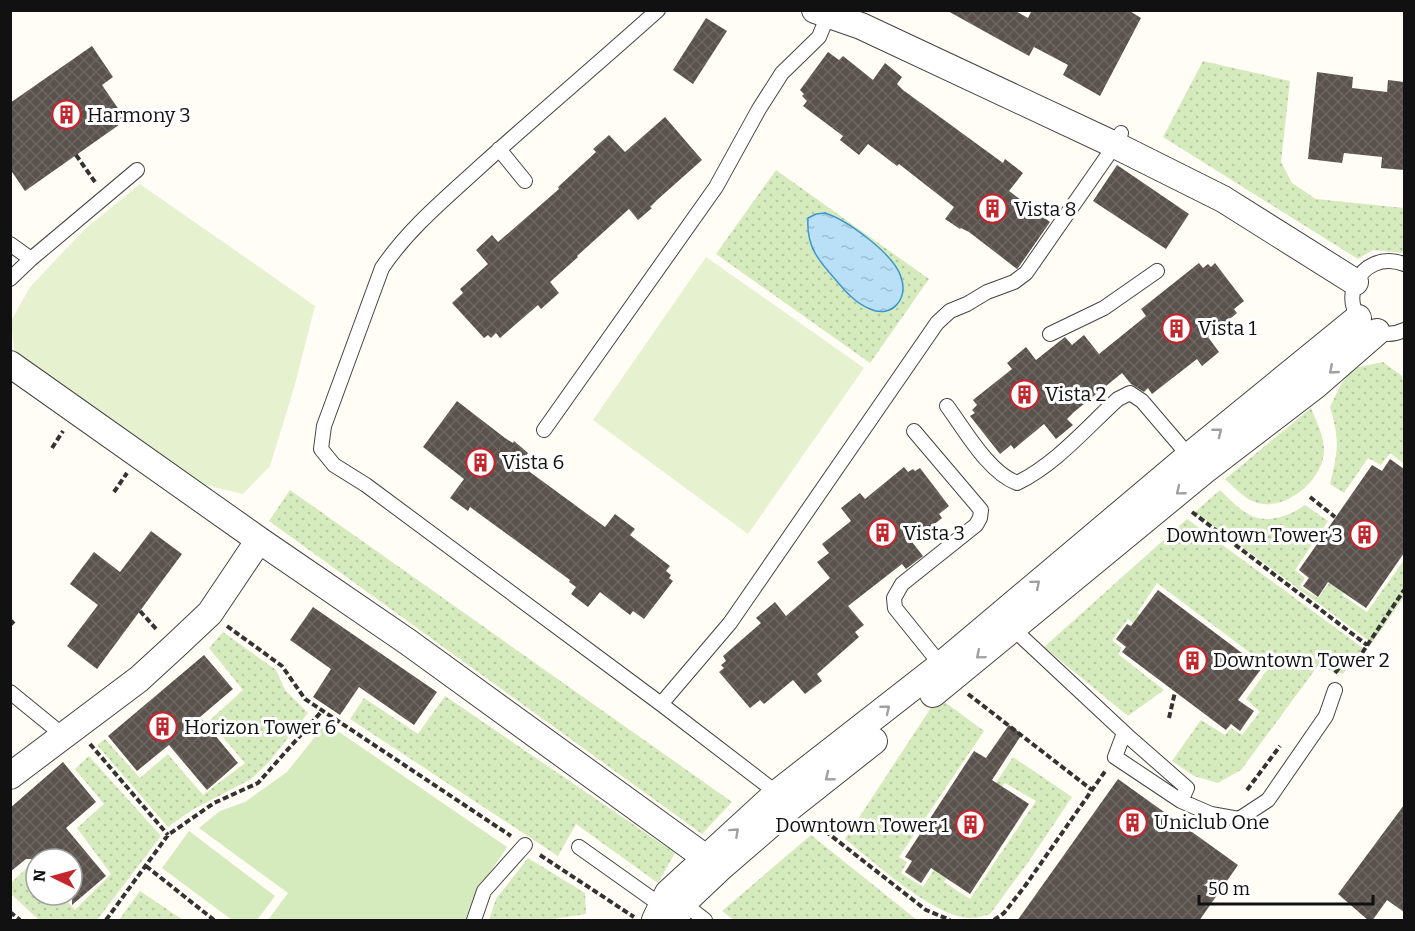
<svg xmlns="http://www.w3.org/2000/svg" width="1415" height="931" font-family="Bitter,serif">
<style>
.park{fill:#d5ebbd}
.garden{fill:url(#garden-dots)}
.pitch{fill:#e6f2cf}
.water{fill:url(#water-ripples);stroke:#3f96cf;stroke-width:1.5}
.building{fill:url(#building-cross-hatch)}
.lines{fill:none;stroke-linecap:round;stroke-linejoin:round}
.lane-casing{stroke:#444;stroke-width:16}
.street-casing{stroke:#444;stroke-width:28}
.path{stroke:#333;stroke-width:4;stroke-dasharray:6 3;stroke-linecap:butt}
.lane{stroke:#fff;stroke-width:14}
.street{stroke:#fff;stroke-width:26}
.oneway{stroke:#a0a0a0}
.labels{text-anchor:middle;stroke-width:6;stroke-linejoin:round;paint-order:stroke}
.poi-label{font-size:20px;fill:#111;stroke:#fff;text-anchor:start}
</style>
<defs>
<pattern id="garden-dots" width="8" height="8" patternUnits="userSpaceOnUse" patternTransform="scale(1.5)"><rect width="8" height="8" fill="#d5ebbd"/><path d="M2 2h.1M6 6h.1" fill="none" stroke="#b6c8a1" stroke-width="1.8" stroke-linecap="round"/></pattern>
<pattern id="water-ripples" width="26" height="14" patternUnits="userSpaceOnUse" patternTransform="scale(1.5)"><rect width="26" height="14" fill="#b9e0f7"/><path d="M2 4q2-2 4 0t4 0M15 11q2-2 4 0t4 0" fill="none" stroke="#9ebfd3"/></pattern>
<pattern id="building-cross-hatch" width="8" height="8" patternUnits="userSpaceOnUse" patternTransform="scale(1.5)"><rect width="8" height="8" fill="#5a524d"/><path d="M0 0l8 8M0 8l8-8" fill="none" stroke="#6d6662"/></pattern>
</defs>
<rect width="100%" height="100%" fill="#fffdf5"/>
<path class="park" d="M326 723 507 847C492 871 472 893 466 920H268L288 893 199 828 220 811 245 802 287 772Z
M189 831 275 896 257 920H232L162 868Z"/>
<path class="garden" d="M1203 61 1290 81 1281 162 1292 183 1316 199 1404 208V253L1373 250 1358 259 1163 137Z
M776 170 929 279 870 363 716 254Z
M1383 362 1402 376 1404 387V464L1390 453 1381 465 1368 458 1344 493 1330 484C1338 451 1340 440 1330 407L1341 384 1354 368Z
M1311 408C1316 421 1325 438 1324 452 1322 483 1280 516 1250 500 1241 495 1233 486 1225 479Z
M290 490 732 802 702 834 269 521Z
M1220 490C1228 498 1237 507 1246 513 1264 525 1289 517 1305 505L1328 521 1295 570 1305 578 1300 587 1318 598 1341 567 1354 576 1342 595 1367 612 1404 560V597L1372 643 1195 512Z
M1187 519 1363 648 1343 674 1317 667 1241 770 1218 783 1194 776 1172 761 1201 720 1225 735 1231 728 1242 735 1260 712 1246 699 1268 669 1249 652 1157 583 1137 613 1152 623 1144 633 1128 619 1112 640 1122 648 1118 654 1164 690 1128 716 1044 647Z
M223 632 276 670 285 690 308 713 268 763 251 779 192 810 168 827 97 745 105 739 140 778 168 754 165 751 203 795 245 763 209 721 243 690 209 648Z
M445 696 675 853 658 883 576 824 558 856 350 719 364 698 418 734Z
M938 697 984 731 899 857 907 862 901 873 923 887 948 848 960 857 944 882 970 899 1036 801 1005 783 999 791 993 787 1013 757 1072 797 1029 861 990 914C984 916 977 918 971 918 936 919 873 861 845 839Z
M89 756 161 836 97 920H39L11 894V883L34 861 36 864V895H62L75 910 111 874 77 828 104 804 75 769Z
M811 835 917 920H734L722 911Z
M528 858 585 893 586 914 547 920H489L496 899Z
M140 891 183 920H119Z"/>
<path class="pitch" d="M140 184 315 306 294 388 270 466 243 494 196 483 15 358 11 321 30 287 84 230Z
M706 257 864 368 748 534 593 420Z"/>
<path class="water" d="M825 213C847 220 894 254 901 277 909 298 892 319 870 309 855 303 845 291 835 279 818 260 806 246 808 218L816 214Z"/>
<path class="building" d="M946 10H1014L1028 18 1032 10H1128L1141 18 1100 96 1063 75 1068 65 1034 47 1029 56Z
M706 18 727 31 693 84 673 70Z
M92 46 113 77 102 85 126 120 25 191 10 169V103Z
M828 52 839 60 843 56 873 80 885 63 902 77 897 84 903 90 1003 163 1005 159 1023 173 1009 191 1050 222 1018 268 1017 269 969 232 961 228 960 229 945 219 954 207 899 164 897 166 868 144 859 155 840 140 843 136 803 106 807 101 802 96 804 94 800 90Z
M1317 72 1353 77 1352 88 1387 92 1388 80 1404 82V170L1381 168 1382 157 1344 153 1342 163 1308 159Z
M665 117 702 160 657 200 650 207 652 208 638 220 629 209 577 256 578 257 550 282 559 293 541 309 538 305 500 338 496 333 491 338 488 335 484 338 452 303 463 293 460 289 488 264 476 250 492 235 498 242 505 236 559 189 558 187 596 152 593 149 609 135 625 152Z
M1117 165 1189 214 1166 249 1093 201Z
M1199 263 1203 268 1208 264 1211 267 1215 263 1244 301 1234 309 1237 313 1208 337 1219 352 1202 366 1197 359 1152 394 1148 388 1144 392 1131 384 1122 373 1074 412 1067 419 1073 425 1056 439 1044 424 1014 449 1011 445 1000 454 970 416 975 413 972 410 977 405 973 400 1012 369 1007 363 1026 347 1036 360 1065 337 1072 345 1084 335 1099 354 1146 316 1141 309Z
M457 401 505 438 513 443 514 441 528 453 519 464 605 527 615 514 635 529 630 535 670 566 666 571 671 575 669 578 673 581 644 619 633 611 630 615 600 592 588 607 571 594 576 587 569 582 570 580 470 507 468 511 450 498 464 479 423 447Z
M1390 459 1404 469V553L1366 608 1328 582 1318 597 1303 586 1309 578 1299 570 1372 465 1382 471Z
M904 467 908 472 913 469 915 471 920 468 949 506 939 514 942 518 912 542 923 556 906 569 902 564 848 606 864 625 855 632 859 637 817 674 822 681 805 694 793 680 764 704 760 700 750 708 719 672 724 668 721 665 726 661 723 656 761 623 756 618 775 602 786 616 830 578 817 562 829 553 822 544 851 521 841 508 860 493 865 499Z
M151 531 182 554 97 669 67 646 98 605 70 584 94 552 120 572Z
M1158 590 1262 668 1238 700 1254 711 1240 731 1231 724 1226 730 1122 652 1126 647 1116 639 1127 624 1131 626Z
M313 607 437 692 414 725 359 687 340 715 313 697 331 669 290 640Z
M204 655 233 689 200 717 238 763 207 790 169 745 137 771 108 736Z
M1009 725 1022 734 992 780 1029 804 970 894 931 868 921 883 905 872 912 861 905 857 974 751 986 758Z
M63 762 96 802 66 828 106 876 72 905V859H26L10 872V808Z
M1118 779 1238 865 1199 921H1017Z
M1404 805V912L1387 900 1372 921H1369L1338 894Z"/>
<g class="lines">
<defs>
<path id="lane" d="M658 10C600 62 541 112 483 164 447 197 409 228 382 268L324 426 321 449 334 465 366 485 661 704 777 793
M499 149 525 181
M10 244 31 259
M1404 264C1359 247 1331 308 1373 330 1383 335 1394 335 1404 330
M10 279 31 259 137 170
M1050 334 1104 308 1157 271
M947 406C965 430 988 472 1017 483 1056 464 1086 428 1118 399L1130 393 1142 401 1189 456
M544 430 716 187 759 109 782 73 819 37 830 10
M914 431 981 510 980 518 976 525 902 584 894 598 895 608 941 665
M1009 625 1130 738 1187 788 1181 801
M10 692 64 736
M661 704 730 623 937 323 950 311 967 304 987 292 1014 282 1026 273 1115 145 1121 133
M1124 733 1115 757 1181 801 1211 814 1239 819 1268 800 1326 716 1335 690
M579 847 662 906
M683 903 705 920
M474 920 484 891 525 845"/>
<path id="street" d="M815 10 861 26 1115 145 1223 199 1355 282
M10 364 259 540 408 642 706 858
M933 694 1204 471 1315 386 1377 332
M10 776 139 679 175 646 210 613 259 540
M655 920 668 893 777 793 941 665 1189 456 1358 318
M675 920 683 903 719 869 793 805 874 741"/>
</defs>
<use href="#lane" class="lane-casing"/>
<use href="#street" class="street-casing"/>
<path class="path" d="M76 155 95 182
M52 448 63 431
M114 492 127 473
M1310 497 1335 517
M1192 512 1367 645
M140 611 157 630
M10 625 14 621
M227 626 282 666 305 699 511 836
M1335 673 1344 662 1358 659 1404 590
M968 694 1092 790
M1169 718 1175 692
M90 744 168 835
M1247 790 1280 746
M811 820 926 910 950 920
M540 855 634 917
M146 866 214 920
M10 912 20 920
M106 920 168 835 214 803 258 783 322 711
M994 920 1004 913 1025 886 1106 770"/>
<use href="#lane" class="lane"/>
<use href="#street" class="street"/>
</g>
<defs><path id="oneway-chevron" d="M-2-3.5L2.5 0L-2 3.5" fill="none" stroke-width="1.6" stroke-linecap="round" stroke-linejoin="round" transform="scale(1.5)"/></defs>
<g class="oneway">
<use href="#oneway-chevron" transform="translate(1333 370) rotate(139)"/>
<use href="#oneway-chevron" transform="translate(1218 432) rotate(-39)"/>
<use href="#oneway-chevron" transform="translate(1180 491) rotate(141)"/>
<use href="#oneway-chevron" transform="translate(1036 584) rotate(-40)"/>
<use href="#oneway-chevron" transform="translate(980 655) rotate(140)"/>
<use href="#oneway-chevron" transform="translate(886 709) rotate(-39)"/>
<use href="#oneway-chevron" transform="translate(829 777) rotate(141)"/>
<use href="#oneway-chevron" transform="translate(735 832) rotate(-42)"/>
</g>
<defs>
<symbol id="building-ring" viewBox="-11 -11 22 22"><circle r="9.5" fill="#fff" stroke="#c4262e" stroke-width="1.5"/><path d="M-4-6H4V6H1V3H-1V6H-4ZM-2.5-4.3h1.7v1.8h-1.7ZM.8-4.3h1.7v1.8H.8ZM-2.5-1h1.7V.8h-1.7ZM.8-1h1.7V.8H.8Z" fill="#c4262e"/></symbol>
</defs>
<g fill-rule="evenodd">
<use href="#building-ring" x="50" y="98" width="33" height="33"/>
<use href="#building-ring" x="976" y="192" width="33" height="33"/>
<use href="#building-ring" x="1160" y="312" width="33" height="33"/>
<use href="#building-ring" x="1008" y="378" width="33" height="33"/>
<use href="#building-ring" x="464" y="446" width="33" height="33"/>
<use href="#building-ring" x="866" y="516" width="33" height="33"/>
<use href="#building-ring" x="1348" y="518" width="33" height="33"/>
<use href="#building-ring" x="1176" y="644" width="33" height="33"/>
<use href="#building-ring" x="146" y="710" width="33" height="33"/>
<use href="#building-ring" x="1116" y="806" width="33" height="33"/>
<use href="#building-ring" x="954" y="808" width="33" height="33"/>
</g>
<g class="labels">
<g class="poi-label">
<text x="87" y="122">Harmony 3</text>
<text x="1014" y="216">Vista 8</text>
<text x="1198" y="335">Vista 1</text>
<text x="1045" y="401">Vista 2</text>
<text x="502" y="469">Vista 6</text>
<text x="903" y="540">Vista 3</text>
<text x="1343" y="542" text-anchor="end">Downtown Tower 3</text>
<text x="1213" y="667">Downtown Tower 2</text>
<text x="184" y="734">Horizon Tower 6</text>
<text x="1154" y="829">Uniclub One</text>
<text x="949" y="832" text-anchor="end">Downtown Tower 1</text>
</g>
</g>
<rect width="1415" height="931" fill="none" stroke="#111111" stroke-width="24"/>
<g transform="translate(54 877) rotate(275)"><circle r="28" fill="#ffffff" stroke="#a0a0a0" stroke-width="1.5"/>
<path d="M0-4.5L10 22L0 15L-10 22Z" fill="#c4262e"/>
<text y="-9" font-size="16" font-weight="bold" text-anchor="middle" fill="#111111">N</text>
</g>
<path d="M1199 895v9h174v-9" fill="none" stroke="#111111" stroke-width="3"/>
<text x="1208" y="895" font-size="18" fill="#111111" stroke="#ffffff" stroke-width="4.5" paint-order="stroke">50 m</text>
</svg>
